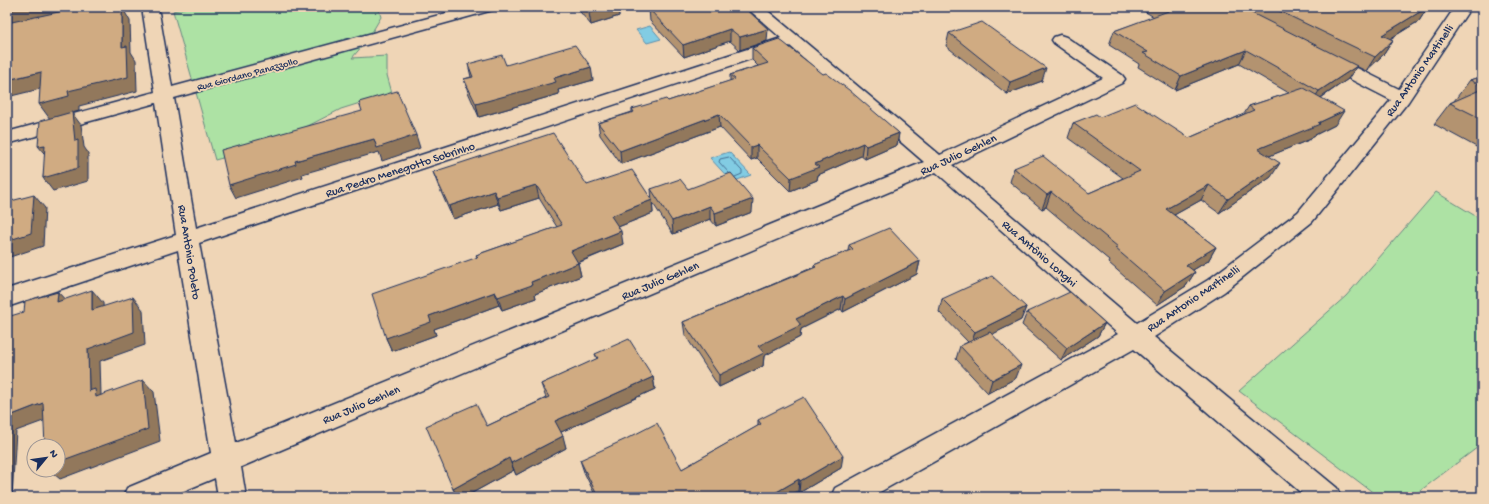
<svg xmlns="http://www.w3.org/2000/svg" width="1489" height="504" font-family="'Gochi Hand',sans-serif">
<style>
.green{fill:#ade2a4;stroke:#648881}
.water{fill:#82cce3;stroke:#598dae}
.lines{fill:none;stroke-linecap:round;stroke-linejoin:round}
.shore{stroke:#446e93;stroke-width:1}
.minor-casing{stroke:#1b2f5e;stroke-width:3}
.minor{fill:#efd5b6;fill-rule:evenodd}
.wall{fill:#b39370;stroke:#1b2f5e}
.shaded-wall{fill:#92785b;stroke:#1b2f5e}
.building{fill:#d0ab82;stroke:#1b2f5e}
.labels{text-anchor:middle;stroke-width:3.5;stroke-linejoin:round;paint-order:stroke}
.far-street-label{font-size:10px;fill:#1b2f5e;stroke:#efd5b6}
.street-label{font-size:12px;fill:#1b2f5e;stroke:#efd5b6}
</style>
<rect width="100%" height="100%" fill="#efd5b6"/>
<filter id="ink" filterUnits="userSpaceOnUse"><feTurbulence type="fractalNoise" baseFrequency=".025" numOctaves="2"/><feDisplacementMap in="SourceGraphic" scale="8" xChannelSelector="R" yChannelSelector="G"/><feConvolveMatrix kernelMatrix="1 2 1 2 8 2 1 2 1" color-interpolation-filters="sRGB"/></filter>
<g filter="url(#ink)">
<path class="green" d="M188 7H378L381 17 368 39 352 58 387 56V75L392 93 341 109 304 128 259 148 215 160 173 11Z
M1436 192 1482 220V444L1412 497H1379L1239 391 1346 296Z"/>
<path class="water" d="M650 26 661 39 647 43 636 30Z
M729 152 751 175 732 182 710 158Z"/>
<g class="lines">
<path class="shore" d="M729 173 719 162 720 159 729 157 742 171V174L735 177"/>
<defs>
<path id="minor" d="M142 7H158L172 87 469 7H495L493 10 174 98 196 228 781 38 746 7H763L940 155 1103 78 1054 43 1052 40 1054 37 1060 35 1066 37 1122 75 1125 79 1122 83 952 165 1137 323 1208 280 1298 212 1391 100 1319 63 1317 59 1319 55 1325 54 1331 55 1399 89 1455 7H1471L1408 102 1312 222 1224 292 1154 337 1337 488 1341 497H1306L1134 349 871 497H831L835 488 1118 334 936 172 241 467 246 497H218L215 478 169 497H123L127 488 211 453 178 250 7 307V289L176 235 156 103 7 144V132L155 92ZM790 46 924 162 236 443 199 243Z"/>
</defs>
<use href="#minor" class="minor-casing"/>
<use href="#minor" class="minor"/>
</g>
<path class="wall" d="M576 7H618L619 16 591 25Z
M1137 7H1428L1419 21 1390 39 1393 40 1384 54 1366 71 1356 66 1348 79 1321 98 1335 125 1313 136 1311 139 1269 156 1271 177 1219 213 1201 200 1174 215 1216 247 1208 261 1193 270 1195 272 1186 286 1157 305 1109 263 1110 261 1046 207 1042 209 1010 182 1014 168 1089 193 1123 178 1068 138 1073 123 1100 117 1189 138 1244 114 1249 106 1289 93 1239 64 1175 90 1138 67 1139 64 1109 45 1114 31 1154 17Z
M649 9 711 12 767 41 740 50 730 41 684 57 650 21Z
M949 33 1042 81 1007 94 946 46Z
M752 48 823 74 899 133 897 145 865 159 861 156 818 175 817 180 790 191 757 158 751 160 720 127 621 164 600 135 598 123 632 112V109L668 101 730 81V75L758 66 752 60Z
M468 64 506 65 593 80 558 90 559 94 479 117 468 92 464 79 471 77Z
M1482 76V150L1434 124 1450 103 1454 101 1470 80Z
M433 172 587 185 652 200 653 213 618 227 623 244 578 263 581 276 535 294 536 298 502 310 499 305 434 329 436 335 392 351 386 338 477 257 476 255 557 227 539 198 501 210 498 204 453 219 438 185Z
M651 189H688L752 212 716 226 710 219 673 234 652 202Z
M849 245 920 261 917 274 843 312 841 309 801 329 800 337 764 356 763 366 719 387 685 335 683 322 814 267V265L848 251Z
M942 299 1026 307 1021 320 992 334 1016 378 988 393 956 359 960 346 968 342 939 312Z
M1027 312 1105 323 1098 336 1061 360 1022 325Z
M595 354 653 377 655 389 561 432 566 448 516 475 514 470 465 497H458L453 489 487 426 546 398 541 384 597 359Z
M758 420 841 468 799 493 798 491 787 497H596L584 472 580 460 682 469 758 426Z"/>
<path class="shaded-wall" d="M23 7H96L7 26V10Z
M110 7H115L120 14 110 9Z
M122 7 130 21 131 52 136 60 137 91 79 106V111L72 113 81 125 84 147 88 153V181L53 191 43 178 50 119 39 104 68 91 122 47Z
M609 7H618L619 16 591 25 589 13Z
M1428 7 1419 21 1373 49 1382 35Z
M730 29V41L684 57 683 45Z
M768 29 767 41 740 50V37Z
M1393 40 1384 54 1366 71 1375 57Z
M1246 50 1239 64 1175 90 1181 76Z
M1357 66 1348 79 1310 105 1319 91Z
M591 67 593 80 558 90 559 94 479 117 476 104 554 78Z
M1046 68 1042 81 1007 94 1010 82Z
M41 72 52 86 7 97V80Z
M1344 111 1335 125 1313 136 1311 139 1250 164 1258 149 1318 123Z
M719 114 720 127 621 164 620 151Z
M899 133 897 145 865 159 866 146Z
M416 135 420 148 382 161 379 152 302 174 303 177 236 198 229 185 295 161 374 139Z
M863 143 861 156 818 175 817 180 790 191 791 178 815 164Z
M45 145 49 159 38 146Z
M757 145V158L751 160V147Z
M1280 163 1271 177 1219 213 1228 199Z
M536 185 539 198 501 210 497 197Z
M1209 185 1201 200 1158 224 1166 209Z
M494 191 498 204 453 219 449 206Z
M1051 192 1046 207 1042 209 1047 195Z
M34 195 45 208 43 246 7 258V241Z
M753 199 752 212 716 226 715 213Z
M652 200 653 213 613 229 611 216Z
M710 206V219L673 234 672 221Z
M621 231 623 244 574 264 571 251Z
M1216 247 1208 261 1178 279 1186 265Z
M920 261 917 274 843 312 845 299Z
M578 263 581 276 535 294 536 298 502 310 498 297 531 282Z
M1195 272 1186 286 1157 305 1165 291Z
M92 290 103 303 104 323 92 310Z
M58 292 70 305 57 302Z
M495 292 499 305 434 329 436 335 392 351 386 338 429 316Z
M843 296 841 309 801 329 800 337 764 356 763 366 719 387V375L758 346 796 319Z
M133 297 143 310 145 345 100 361 101 395 108 409 89 391 88 349Z
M1026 307 1021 320 971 345 975 332Z
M1105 323 1098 336 1061 360 1067 348Z
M1021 365 1016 378 988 393 992 380Z
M653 377 655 389 559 433 555 421Z
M143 380 154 392 160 441 60 479 49 470H58V462Z
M43 403 57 416 16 431 12 497H7V417Z
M563 436 566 448 516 475 511 463Z
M843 456 841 468 799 493 800 481Z
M509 458 514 470 465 497H458L453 489Z
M799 479 798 491 787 497H768Z"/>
<path class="building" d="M7 7H23L7 10Z
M82 7H110V9L122 7V47L127 46 128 77 68 91 69 96 39 104 41 72 7 80V23Z
M585 7H609L589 13Z
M657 7H705L711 12 727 7H744L768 29 740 37 730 29 683 45 649 9Z
M1166 7H1240L1357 66 1319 91 1246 50 1181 76 1143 53 1148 52 1114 31 1171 10Z
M1271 7H1428L1382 35 1393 40 1375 57Z
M982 22 1046 68 1010 82 949 33Z
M779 39 823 74 826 73 849 90 899 133 866 146 863 143 815 164 819 167 791 178 757 145 751 147 719 114 620 151 598 123 634 112 632 109 666 99 668 101 735 79 730 75 768 63 752 48Z
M575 45 591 67 554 78 556 82 476 104 464 79 473 77 468 64 502 55 506 65Z
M1482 76V86L1470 80Z
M1304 88 1344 111 1318 123 1320 124 1258 149 1280 163 1228 199 1209 185 1166 209 1216 247 1186 265 1195 272 1165 291 1115 248 1118 247 1051 192 1047 195 1014 168 1043 156 1089 193 1140 171 1073 123 1096 114 1100 117 1135 103 1189 138 1254 110 1249 106Z
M1482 89V119L1450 103Z
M397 91 416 135 377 148 374 139 295 161 296 164 229 185 221 150 362 111 359 102Z
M72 112 75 141 78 140V168L43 178 45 145 38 146 40 121Z
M553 133 587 185 632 170 652 200 611 216 621 231 571 251 578 263 531 282 532 285 498 297 495 292 429 316 431 322 386 338 372 294 478 257 476 255 562 225 536 185 497 197 494 191 449 206 433 172Z
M731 173 753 199 715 213 710 206 672 221 651 189 680 179 688 189Z
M34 195 31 233 7 241V202Z
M889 228 920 261 845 299 843 296 796 319 801 325 758 346 764 353 719 375 683 322 816 267 814 265 853 249 849 245Z
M992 276 1026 307 975 332 942 299Z
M92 290V310L133 297 134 332 88 349 89 391 95 389 96 397 143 380 148 429 58 462V446H45L43 403 7 417V317L24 312 25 301 58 292 57 302Z
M1070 292 1105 323 1067 348 1027 312Z
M990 332 1021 365 992 380 960 346Z
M629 339 653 377 555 421 563 436 511 463 509 458 453 489 426 426 476 404 487 426 549 397 541 384 598 358 595 354Z
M804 397 843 456 800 481 799 479 768 497H598L580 460 626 439 657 423 682 469 761 424 758 420Z"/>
</g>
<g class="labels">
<g class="far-street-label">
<text transform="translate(247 73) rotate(-15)" y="4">Rua Giordano Panazzollo</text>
</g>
<g class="street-label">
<text transform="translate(1419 70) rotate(-55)" y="4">Rua Antonio Martinelli</text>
<text transform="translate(958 154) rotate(-25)" y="4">Rua Julio Gehlen</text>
<text transform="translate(400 169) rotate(-18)" y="4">Rua Pedro Menegotto Sobrinho</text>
<text transform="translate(190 252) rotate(81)" y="4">Rua Antônio Poleto</text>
<text transform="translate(1040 253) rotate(41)" y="4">Rua Antônio Longhi</text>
<text transform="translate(660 280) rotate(-23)" y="4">Rua Julio Gehlen</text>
<text transform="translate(1193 298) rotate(-34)" y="4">Rua Antonio Martinelli</text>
<text transform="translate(361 404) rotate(-23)" y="4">Rua Julio Gehlen</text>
</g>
</g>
<rect width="1489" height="504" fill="none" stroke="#efd5b6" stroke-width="24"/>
<rect x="12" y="12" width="1465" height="480" fill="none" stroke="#1b2f5e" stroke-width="1.5" filter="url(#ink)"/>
<g transform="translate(46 458) rotate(61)"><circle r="19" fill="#efd5b6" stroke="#9a9393"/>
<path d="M0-3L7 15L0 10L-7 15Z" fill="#1b2f5e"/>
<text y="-6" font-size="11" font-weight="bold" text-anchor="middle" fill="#1b2f5e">N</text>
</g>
</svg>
